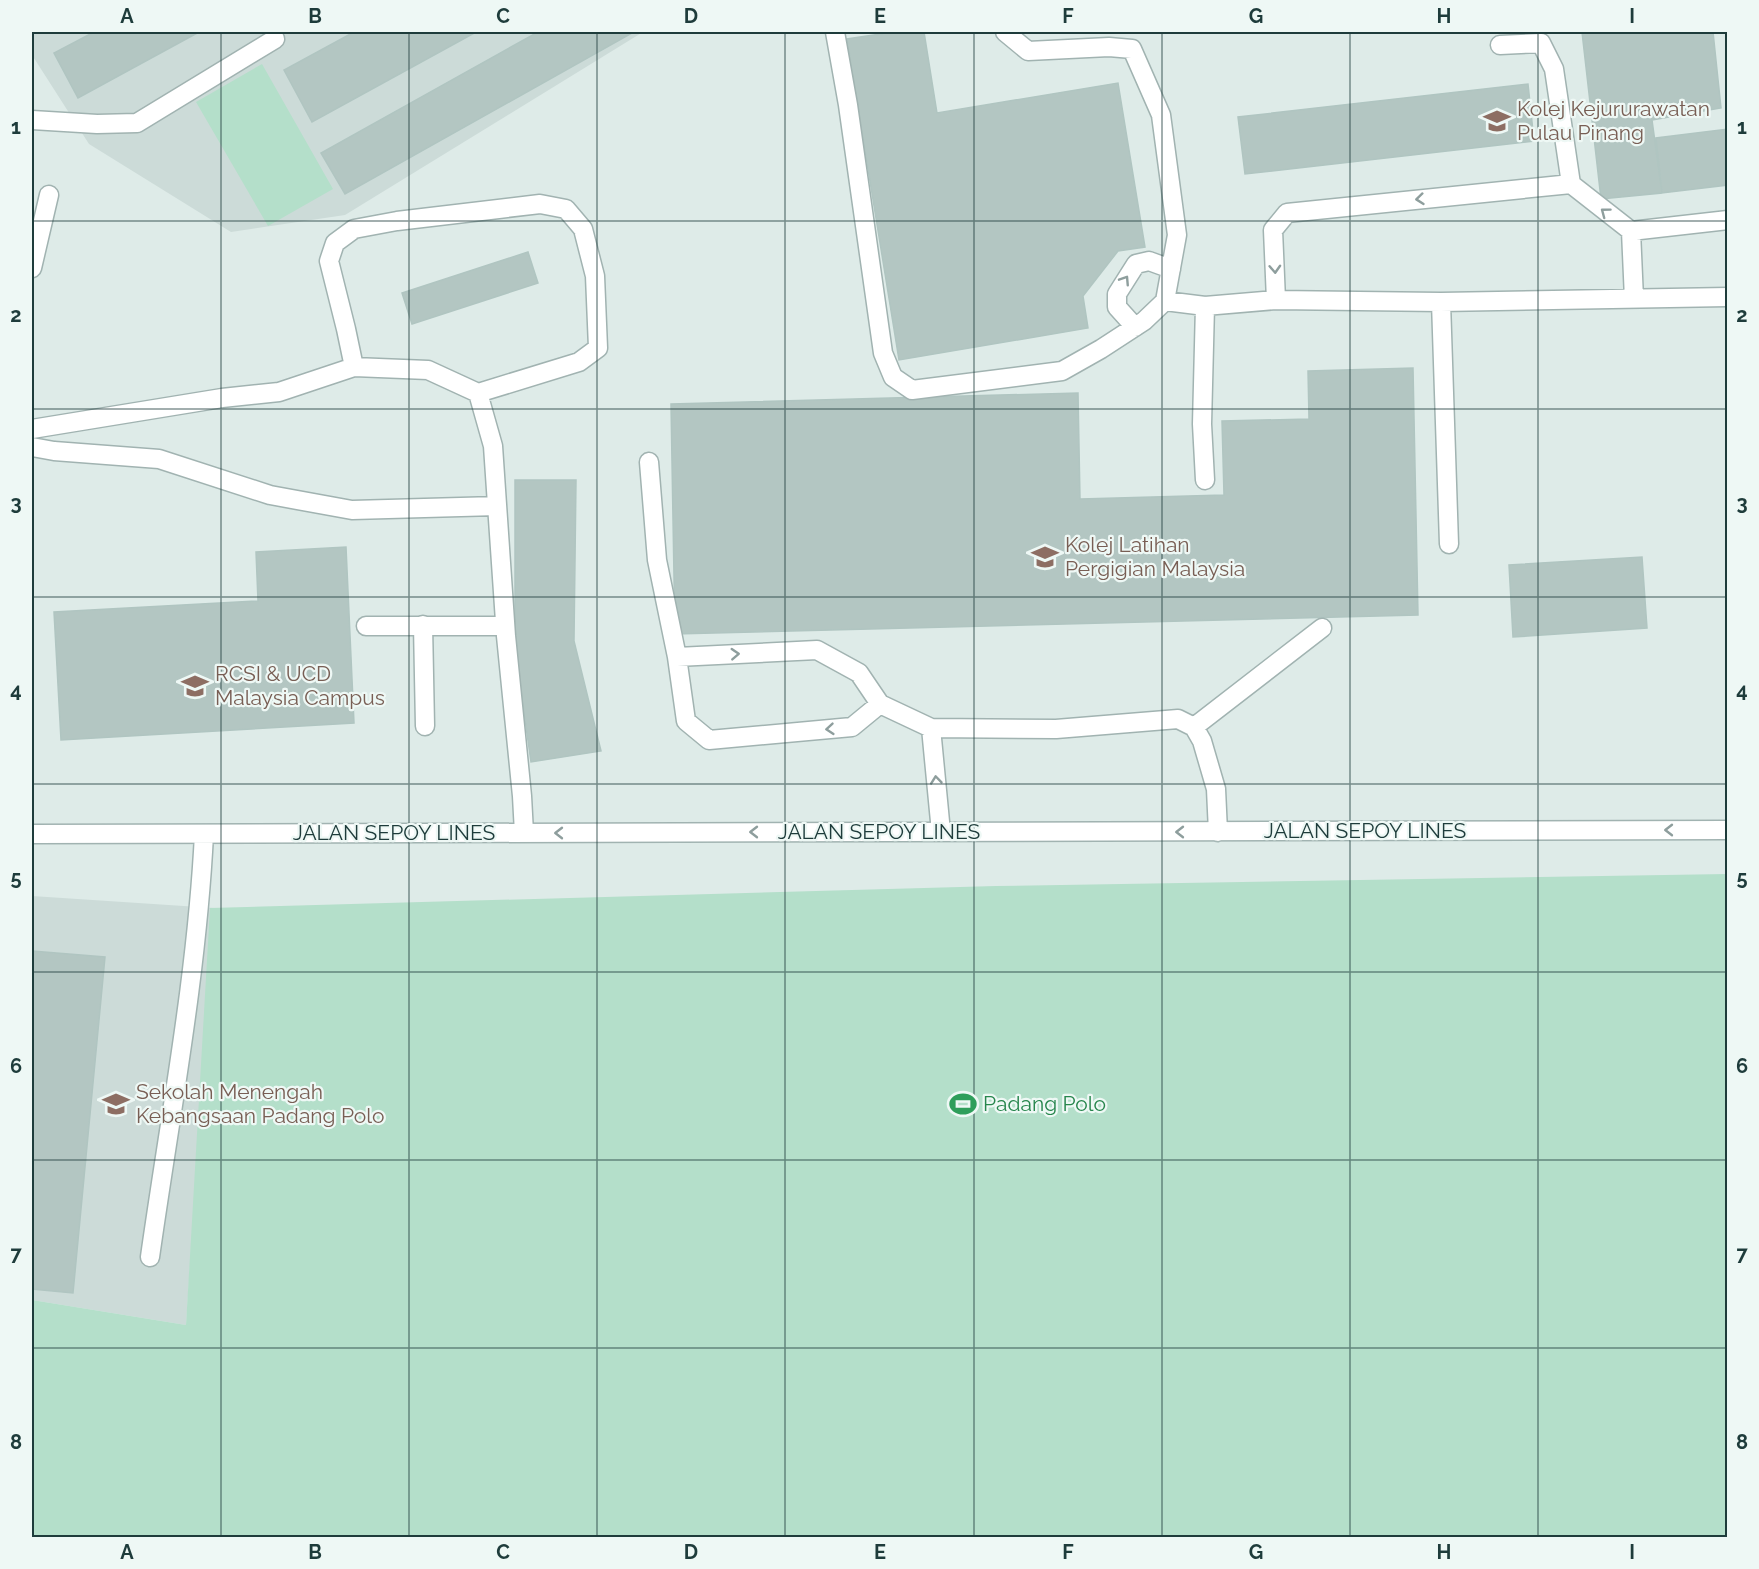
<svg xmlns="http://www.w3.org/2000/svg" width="1759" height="1569" font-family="Raleway,sans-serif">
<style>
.built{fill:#ccdbd8}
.green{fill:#b4dfca}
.building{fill:#b3c6c2;stroke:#b0c5c1;stroke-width:1.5}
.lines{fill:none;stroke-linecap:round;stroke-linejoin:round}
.minor-casing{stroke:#a1b3b1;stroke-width:21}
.minor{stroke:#fff;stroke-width:18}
.oneway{stroke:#8e9e9d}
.grid{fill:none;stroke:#1e3c3b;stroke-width:1.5;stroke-opacity:0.55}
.labels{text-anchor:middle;stroke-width:4.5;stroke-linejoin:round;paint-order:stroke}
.education-label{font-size:21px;fill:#785e54;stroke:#eef8f5;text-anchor:start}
.street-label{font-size:21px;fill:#1e3c3b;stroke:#eef8f5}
.leisure-label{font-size:21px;fill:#27864d;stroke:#eef8f5;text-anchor:start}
.neatline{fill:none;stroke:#1e3c3b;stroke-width:2}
.grid-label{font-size:20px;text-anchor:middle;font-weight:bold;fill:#1e3c3b}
</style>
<rect width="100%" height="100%" fill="#deebe8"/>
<path class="built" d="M32 32H643L345 215 231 232 89 144 32 55Z
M32 896 214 908 186 1325 32 1300Z"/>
<path class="green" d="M262 64 333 189 268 226 196 102Z
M1727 874V1537H32V1300L186 1325 210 908 996 886Z"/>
<path class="building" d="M94 32H199L78 98 54 53Z
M354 32H476L312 122 284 70Z
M538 32 632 33 345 194 321 153Z
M894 32H924L937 113 1118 83 1145 247 1118 251 1083 296 1088 328 899 360 847 39Z
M1582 32H1713L1721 108 1652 120 1662 193 1601 199Z
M1528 84 1534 141 1245 174 1238 117Z
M1728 129V185L1662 193 1656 138Z
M528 252 538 283 412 324 402 293Z
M1413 368 1418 615 675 634 671 404 1078 393 1080 499 1224 495 1222 421 1309 419 1308 371Z
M515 480H576L574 641 601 751 531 762 515 648Z
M346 547 354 723 61 740 54 612 258 601 256 552Z
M1642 557 1647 628 1513 637 1509 565Z
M32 951 105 957 73 1293 32 1289Z"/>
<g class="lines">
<defs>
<path id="minor" d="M835 32 848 105 883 353 893 377 912 390 1062 371 1101 349 1144 321 1165 301 1205 306 1276 300 1441 302 1728 297
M1005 32 1028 51 1109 47 1132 49 1161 115 1177 235 1165 301
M1500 45 1541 43 1554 69 1571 184
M32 120 97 124 137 123 275 39
M1631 231 1728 220
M32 268 49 195
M1276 300 1273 230 1287 213 1571 184 1631 231 1634 299
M1441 302 1449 544
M1205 306 1202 424 1205 480
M1135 327 1117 307V294L1136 264 1149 261 1171 269
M478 393 493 446 506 636 522 796 524 833
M32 429 222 398 279 392 354 367 428 370 478 393 579 362 598 348 595 276 583 229 566 209 540 204 397 221 354 229 335 243 329 261 346 329 354 367
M32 447 54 451 159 459 270 495 352 510 497 506
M649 462 657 560 677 657 686 721 709 740 852 727 880 704
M423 625 425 726
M366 626H505
M677 657 817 650 859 673 880 704 931 728 1056 729 1178 719 1194 727 1202 741 1216 789 1218 832
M1194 727 1322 628
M931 728 941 832
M32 834 1728 830
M150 1257C170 1116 197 976 204 834"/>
</defs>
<use href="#minor" class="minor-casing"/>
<use href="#minor" class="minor"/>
</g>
<defs><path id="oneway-chevron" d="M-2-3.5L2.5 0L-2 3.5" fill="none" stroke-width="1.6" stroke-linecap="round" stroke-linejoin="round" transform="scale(1.5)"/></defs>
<g class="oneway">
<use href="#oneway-chevron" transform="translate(1420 199) rotate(174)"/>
<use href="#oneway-chevron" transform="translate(1605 212) rotate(-143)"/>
<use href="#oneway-chevron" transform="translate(1275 269) rotate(87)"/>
<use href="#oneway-chevron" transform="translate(1125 280) rotate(-57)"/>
<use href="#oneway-chevron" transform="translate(735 654) rotate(-3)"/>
<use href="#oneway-chevron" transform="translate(830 729) rotate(175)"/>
<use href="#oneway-chevron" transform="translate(936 780) rotate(-96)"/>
<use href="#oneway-chevron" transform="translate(1669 830) rotate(180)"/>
<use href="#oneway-chevron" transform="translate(754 832) rotate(180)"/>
<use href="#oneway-chevron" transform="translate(1180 832) rotate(180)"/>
<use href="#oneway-chevron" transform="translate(559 833) rotate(180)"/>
</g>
<path class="grid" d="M221 32V1538M409 32V1538M597 32V1538M785 32V1538M974 32V1538M1162 32V1538M1350 32V1538M1538 32V1538M32 221H1728M32 409H1728M32 597H1728M32 784H1728M32 972H1728M32 1160H1728M32 1348H1728"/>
<defs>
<symbol id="university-bare" viewBox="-9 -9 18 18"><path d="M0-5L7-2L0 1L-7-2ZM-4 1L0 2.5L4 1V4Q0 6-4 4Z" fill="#8d6e63" stroke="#eef8f5" stroke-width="2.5" paint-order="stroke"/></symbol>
<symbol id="school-bare" viewBox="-9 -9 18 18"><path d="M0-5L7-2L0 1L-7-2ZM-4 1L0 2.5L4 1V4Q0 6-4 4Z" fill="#8d6e63" stroke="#eef8f5" stroke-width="2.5" paint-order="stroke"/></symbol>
<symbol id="stadium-bare" viewBox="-9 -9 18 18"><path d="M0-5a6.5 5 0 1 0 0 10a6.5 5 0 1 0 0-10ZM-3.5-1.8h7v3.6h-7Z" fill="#2e9e5b" stroke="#eef8f5" stroke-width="2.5" paint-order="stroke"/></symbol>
</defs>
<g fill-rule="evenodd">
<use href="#university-bare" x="1478" y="102" width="38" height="38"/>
<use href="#university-bare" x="1026" y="538" width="38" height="38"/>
<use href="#school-bare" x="176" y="667" width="38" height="38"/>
<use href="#school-bare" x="97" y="1085" width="38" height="38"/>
<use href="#stadium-bare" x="944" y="1085" width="38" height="38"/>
</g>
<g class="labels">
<g class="education-label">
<text x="1517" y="116">Kolej Kejururawatan<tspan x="1517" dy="24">Pulau Pinang</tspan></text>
<text x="1065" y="552">Kolej Latihan<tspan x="1065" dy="24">Pergigian Malaysia</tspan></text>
<text x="215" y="681">RCSI &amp; UCD<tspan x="215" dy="24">Malaysia Campus</tspan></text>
<text x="136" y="1099">Sekolah Menengah<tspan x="136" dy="24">Kebangsaan Padang Polo</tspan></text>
</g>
<g class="street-label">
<text x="1365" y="838">JALAN SEPOY LINES</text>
<text x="879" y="839">JALAN SEPOY LINES</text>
<text x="394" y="840">JALAN SEPOY LINES</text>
</g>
<g class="leisure-label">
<text x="983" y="1111">Padang Polo</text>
</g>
</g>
<rect width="1759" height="1569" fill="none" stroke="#eef8f5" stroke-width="66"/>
<rect x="33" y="33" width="1693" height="1503" class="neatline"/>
<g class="grid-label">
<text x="127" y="23">A</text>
<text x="315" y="23">B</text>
<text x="503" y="23">C</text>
<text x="691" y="23">D</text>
<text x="880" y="23">E</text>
<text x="1068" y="23">F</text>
<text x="1256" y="23">G</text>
<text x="1444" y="23">H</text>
<text x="1632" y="23">I</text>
<text x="16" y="134">1</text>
<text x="1742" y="134">1</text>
<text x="16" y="322">2</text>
<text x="1742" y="322">2</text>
<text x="16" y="510">3</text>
<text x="1742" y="510">3</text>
<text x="16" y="697">4</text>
<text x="1742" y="697">4</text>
<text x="16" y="885">5</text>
<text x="1742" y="885">5</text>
<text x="16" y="1073">6</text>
<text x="1742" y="1073">6</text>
<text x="16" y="1261">7</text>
<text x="1742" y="1261">7</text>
<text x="16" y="1449">8</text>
<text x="1742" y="1449">8</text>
<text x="127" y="1559">A</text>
<text x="315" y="1559">B</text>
<text x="503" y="1559">C</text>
<text x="691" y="1559">D</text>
<text x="880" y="1559">E</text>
<text x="1068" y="1559">F</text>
<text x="1256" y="1559">G</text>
<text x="1444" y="1559">H</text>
<text x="1632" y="1559">I</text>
</g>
</svg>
